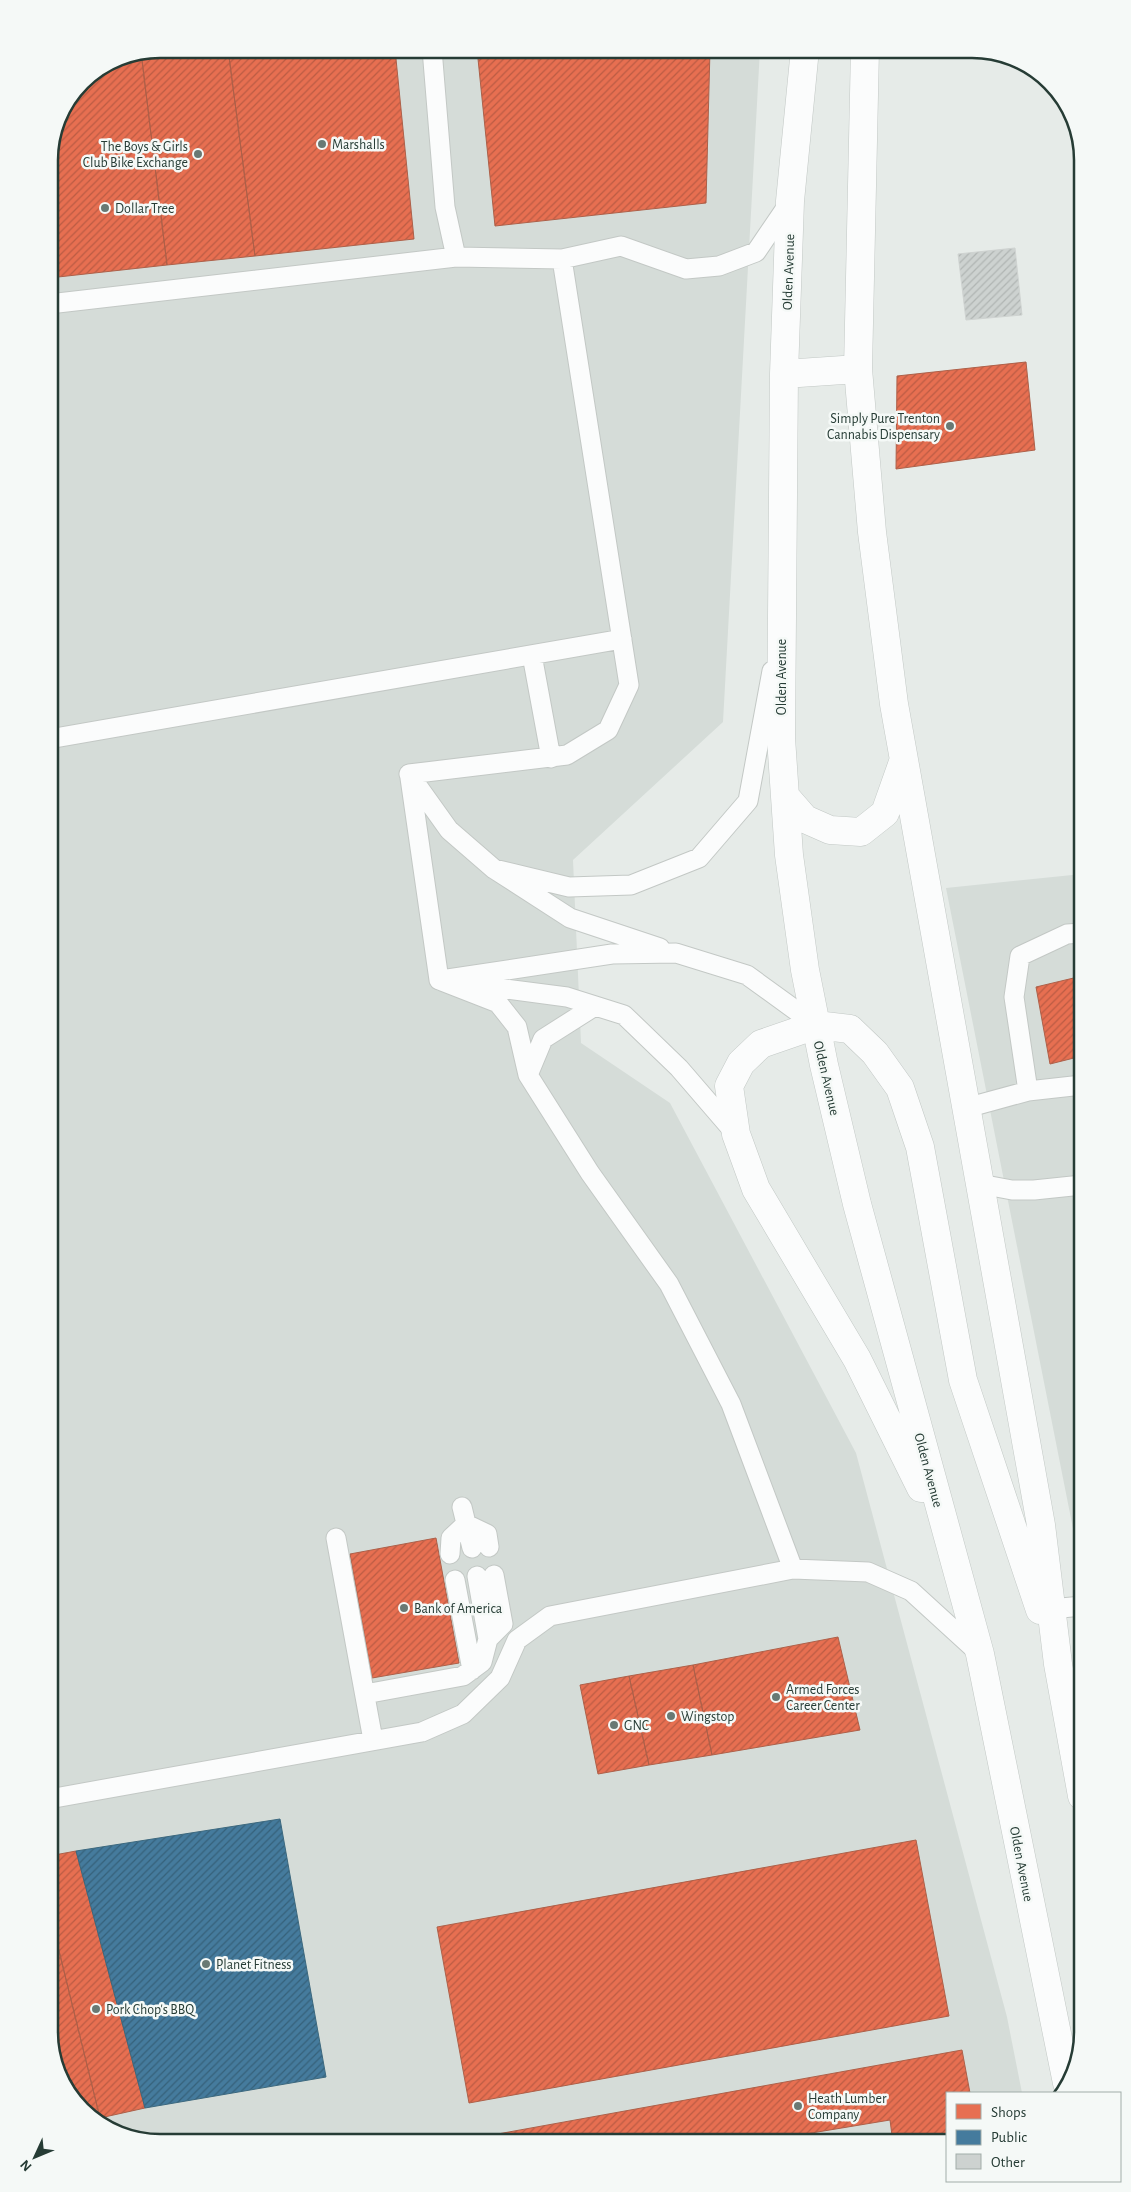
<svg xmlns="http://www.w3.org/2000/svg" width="1131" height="2192" font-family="'Alegreya Sans',sans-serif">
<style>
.built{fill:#d5dcd8}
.shops{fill:url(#shops-hatch);stroke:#ad6049}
.public{fill:url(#public-hatch);stroke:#3c687e}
.building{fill:url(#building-hatch);stroke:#cfd3d1}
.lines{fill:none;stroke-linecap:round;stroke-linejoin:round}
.service-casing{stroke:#c3c8c5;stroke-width:21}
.secondary-casing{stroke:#c2c8c5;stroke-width:29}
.service{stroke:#fbfcfc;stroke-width:19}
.secondary{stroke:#fbfcfc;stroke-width:28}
.poi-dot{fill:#697974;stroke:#f5f9f7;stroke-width:2}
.labels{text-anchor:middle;stroke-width:5;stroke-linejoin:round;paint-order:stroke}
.poi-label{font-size:14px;fill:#263c35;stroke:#f5f9f7;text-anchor:start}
.street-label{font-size:14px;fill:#263c35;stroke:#f5f9f7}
.rim{fill:none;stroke:#263c35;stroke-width:2.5}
</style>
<defs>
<pattern id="shops-hatch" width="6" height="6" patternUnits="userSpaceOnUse" patternTransform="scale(1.25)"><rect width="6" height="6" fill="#e76f51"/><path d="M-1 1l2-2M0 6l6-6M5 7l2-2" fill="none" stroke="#bb5c44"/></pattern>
<pattern id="public-hatch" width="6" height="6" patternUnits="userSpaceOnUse" patternTransform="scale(1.25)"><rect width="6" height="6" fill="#457b9d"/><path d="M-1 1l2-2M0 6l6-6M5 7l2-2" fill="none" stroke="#36617a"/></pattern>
<pattern id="building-hatch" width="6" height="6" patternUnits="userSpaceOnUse" patternTransform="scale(1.25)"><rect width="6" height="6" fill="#cdd2d0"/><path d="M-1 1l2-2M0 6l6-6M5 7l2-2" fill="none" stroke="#b0b5b3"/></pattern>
</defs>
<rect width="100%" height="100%" fill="#e6ebe8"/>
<path class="built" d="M159 49H760L723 722 573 860 581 1043 670 1103 856 1453 1007 2017 1022 2093H947V2143H152L92 2121 57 2075 49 2033V152L57 117 117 57Z
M1082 874V1574L946 888Z"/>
<path class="shops" d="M159 49H228L255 256 167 265 141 52Z
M228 49H395L414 239 255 256Z
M477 49H710L706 203 495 226Z
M141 52 167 265 49 278V152L57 117 81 81 117 57Z
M1026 362 1035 450 896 469 897 376Z
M1082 976V1056L1050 1064 1036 987Z
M436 1538 459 1663 372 1678 350 1554Z
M838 1637 860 1730 712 1755 693 1665Z
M693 1665 712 1755 649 1765 629 1676Z
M629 1676 649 1765 598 1774 580 1685Z
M916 1840 949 2016 469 2103 437 1927Z
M76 1851 145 2108 100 2118 49 1910V1856Z
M49 1910 100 2118 91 2119 57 2075 49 2033Z
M962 2050 970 2093H947V2143H893L890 2120 751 2143H448Z"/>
<path class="public" d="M280 1819 326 2077 145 2108 76 1851Z"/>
<path class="building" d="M1015 248 1022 315 966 320 958 254Z"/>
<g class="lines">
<defs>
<path id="service" d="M432 49 445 207 456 257
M562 259 621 246 686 269 719 266 756 252 790 202
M49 304 456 257 562 259 629 685 608 730 567 755 409 774
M532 655 551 758
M49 739 622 639
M409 774 449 830 494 869 570 918 660 948
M410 778 439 980
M494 869 569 887 631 885 699 858 748 801 772 671
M441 980 612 954 676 953 747 975 816 1025
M468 984 567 997 624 1015 679 1068 735 1133
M528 1075 543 1039 595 1006
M1028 1091 1014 997 1020 956 1067 934 1082 933
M966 1108 1028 1091 1082 1085
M980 1184 1012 1190H1034L1082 1185
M462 1507 472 1548
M466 1524 487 1534 489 1547
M336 1538 373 1740
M450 1554 451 1538 466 1524
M793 1569 868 1572 911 1591 980 1654
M455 1580 472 1670
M1051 1609 1082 1606
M488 1639 503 1624 494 1575
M365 1694 463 1676 482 1662 488 1639 477 1576
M49 1799 422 1732 463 1714 500 1678 517 1640 550 1616 793 1569 731 1404 669 1284 590 1173 528 1075 517 1027 498 1003 439 980"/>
<path id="secondary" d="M805 49 790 201 784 374 781 738 789 855 805 970 824 1065 857 1204 980 1654 1067 2083
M865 49 858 369 872 532 894 704 1041 1525 1058 1664 1082 1796
M784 374 858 369
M785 796 805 819 830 830 861 832 885 813 903 762
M921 1488 857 1359 756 1189 736 1134 729 1086 741 1063 761 1044 816 1025 850 1029 875 1053 900 1088 920 1147 963 1380 1040 1610"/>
</defs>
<use href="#service" class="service-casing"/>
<use href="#secondary" class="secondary-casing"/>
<use href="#service" class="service"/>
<use href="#secondary" class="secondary"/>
</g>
<g class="poi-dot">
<circle cx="322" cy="144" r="5"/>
<circle cx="198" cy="154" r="5"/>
<circle cx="105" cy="208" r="5"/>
<circle cx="950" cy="426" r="5"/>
<circle cx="404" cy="1608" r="5"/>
<circle cx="776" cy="1697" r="5"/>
<circle cx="671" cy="1716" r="5"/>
<circle cx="614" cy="1725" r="5"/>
<circle cx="206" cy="1964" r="5"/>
<circle cx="96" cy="2009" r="5"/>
<circle cx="798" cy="2106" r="5"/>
</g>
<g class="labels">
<g class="poi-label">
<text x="332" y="149">Marshalls</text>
<text x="188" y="151" text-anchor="end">The Boys &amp; Girls<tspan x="188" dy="16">Club Bike Exchange</tspan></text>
<text x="115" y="213">Dollar Tree</text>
<text x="940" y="423" text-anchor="end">Simply Pure Trenton<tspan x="940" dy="16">Cannabis Dispensary</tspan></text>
<text x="414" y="1613">Bank of America</text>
<text x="786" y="1694">Armed Forces<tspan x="786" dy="16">Career Center</tspan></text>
<text x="681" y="1721">Wingstop</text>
<text x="624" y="1730">GNC</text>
<text x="216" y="1969">Planet Fitness</text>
<text x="106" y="2014">Pork Chop's BBQ</text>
<text x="808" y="2103">Heath Lumber<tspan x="808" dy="16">Company</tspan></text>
</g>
<g class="street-label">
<text transform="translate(788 272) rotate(-88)" y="5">Olden Avenue</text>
<text transform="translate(781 677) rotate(-90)" y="5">Olden Avenue</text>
<text transform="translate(827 1078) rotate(77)" y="5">Olden Avenue</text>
<text transform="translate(929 1470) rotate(75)" y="5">Olden Avenue</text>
<text transform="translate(1022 1864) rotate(79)" y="5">Olden Avenue</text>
</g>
</g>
<path d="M0 0H1131V2192H0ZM160 58H972A102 102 0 0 1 1074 160V2032A102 102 0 0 1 972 2134H160A102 102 0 0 1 58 2032V160A102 102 0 0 1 160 58Z" fill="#f5f9f7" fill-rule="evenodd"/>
<path class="rim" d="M160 58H972A102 102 0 0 1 1074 160V2032A102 102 0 0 1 972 2134H160A102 102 0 0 1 58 2032V160A102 102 0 0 1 160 58Z"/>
<rect x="946" y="2092" width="175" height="90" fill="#f5f9f7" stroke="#a2ada9"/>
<rect x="956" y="2104" width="25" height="15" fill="#e76f51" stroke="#a2ada9"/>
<text x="991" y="2117" font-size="15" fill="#263c35">Shops</text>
<rect x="956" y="2130" width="25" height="15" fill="#457b9d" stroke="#a2ada9"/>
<text x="991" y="2142" font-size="15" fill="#263c35">Public</text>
<rect x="956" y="2154" width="25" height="15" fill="#cdd2d0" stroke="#a2ada9"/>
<text x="991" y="2167" font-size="15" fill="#263c35">Other</text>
<g transform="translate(35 2157) rotate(226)" stroke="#f5f9f7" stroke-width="4" paint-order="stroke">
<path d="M0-4L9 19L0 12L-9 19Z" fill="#263c35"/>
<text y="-8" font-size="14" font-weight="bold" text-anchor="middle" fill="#263c35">N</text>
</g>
</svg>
